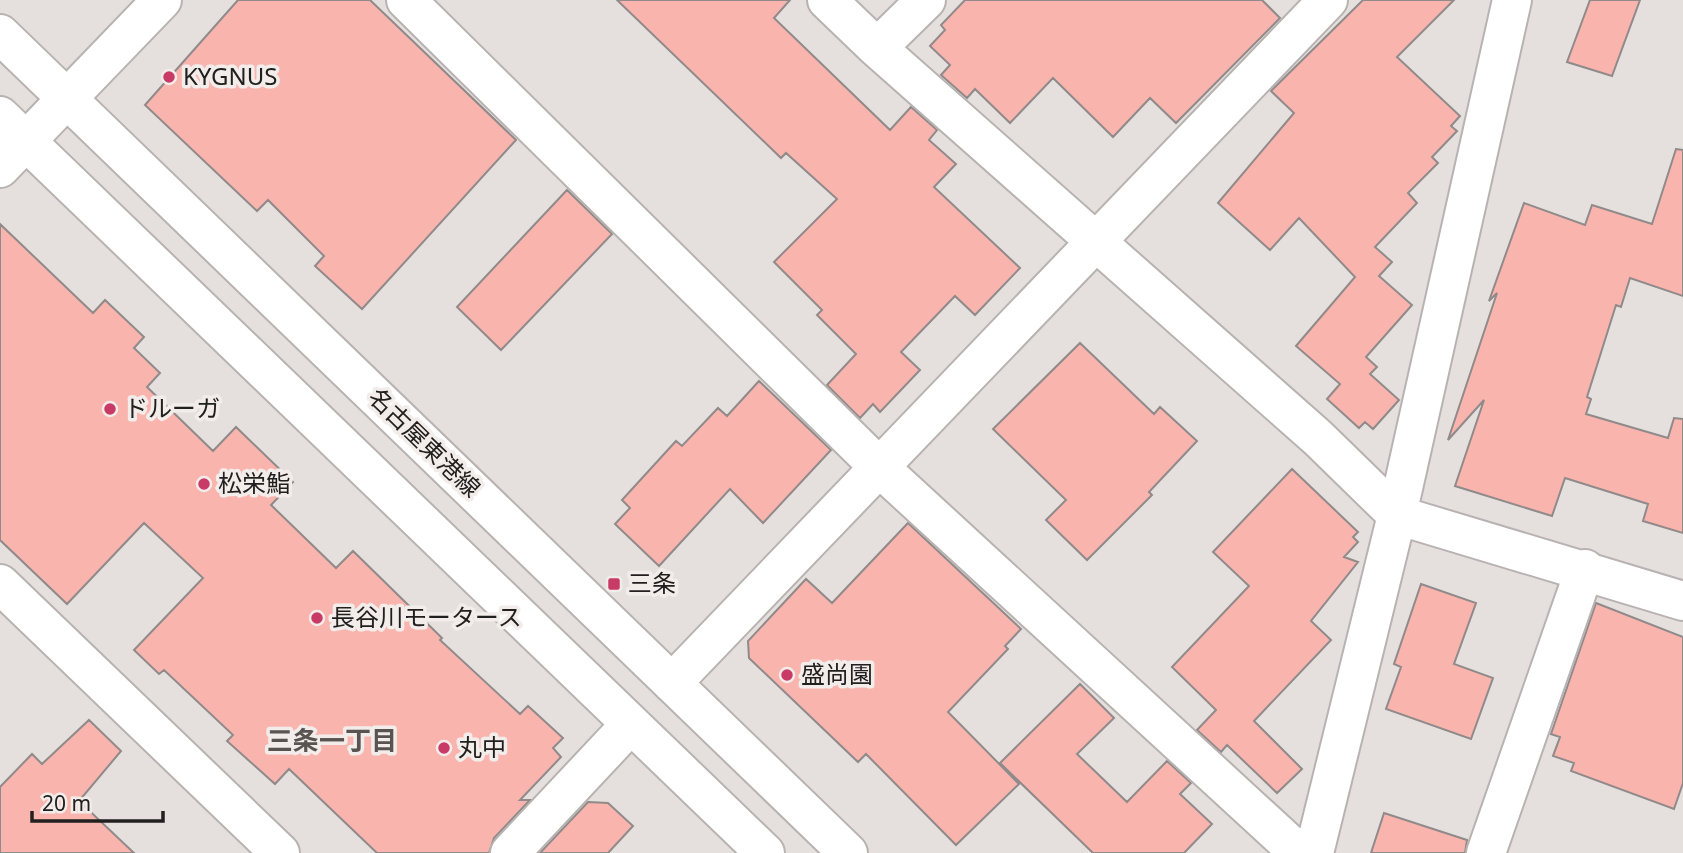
<svg xmlns="http://www.w3.org/2000/svg" width="1683" height="853" font-family="'Noto Sans','Noto Sans JP',sans-serif">
<style>
.building{fill:#fab4ae;stroke:#908a8a;stroke-width:2}
.lines{fill:none;stroke-linecap:round;stroke-linejoin:round}
.street-casing{stroke:#b8b3b1;stroke-width:42}
.secondary-casing{stroke:#b8b3b1;stroke-width:42}
.street{stroke:#fff;stroke-width:38}
.secondary{stroke:#fff;stroke-width:38}
.poi-dot{fill:#c93b67;stroke:#f2edea;stroke-width:2.5}
.labels{text-anchor:middle;stroke-width:7;stroke-linejoin:round;paint-order:stroke}
.poi-label{font-size:24px;fill:#22201f;stroke:#f2edea;text-anchor:start}
.street-label{font-size:24px;fill:#22201f;stroke:#f2edea}
.neighbourhood-label{font-size:26px;font-weight:bold;fill:#595452;stroke:#f2edea}
</style>
<rect width="100%" height="100%" fill="#e5dfdd"/>
<path class="building" d="M238 0H370L516 140 362 309 315 266 324 256 268 200 257 211 145 105Z
M617 0H790L774 18 890 130 911 107 937 130 929 140 956 164 934 187 1020 268 975 315 955 296 901 352 920 370 880 412 873 404 860 418 827 385 856 354 817 315 822 310 774 262 837 199 786 153 781 158Z
M965 0H1262L1280 18 1176 123 1150 98 1113 137 1053 78 1010 123 975 89 967 98 941 75 950 65 930 46 945 30 941 25Z
M1363 0H1454L1397 57 1460 116 1451 126 1457 131 1432 157 1438 163 1408 193 1417 203 1375 247 1392 262 1379 276 1412 305 1366 357 1377 367 1370 374 1399 400 1373 429 1365 422 1359 428 1327 399 1340 384 1296 346 1355 277 1299 218 1270 250 1218 203 1294 113 1271 91Z
M1590 0H1640L1612 76 1567 62Z
M1676 149 1683 150V296L1630 278 1621 307 1616 305 1587 397 1591 399 1586 414 1668 438 1674 418 1683 419V533L1643 521 1648 504 1565 478 1552 516 1455 486 1484 400 1448 440 1497 293 1489 301 1524 203 1585 225 1592 205 1652 224Z
M567 190 612 234 501 350 457 307Z
M0 224 93 313 105 300 144 337 134 348 160 373 147 387 213 451 236 427 293 482 271 505 336 568 353 551 442 638 440 640 520 714 528 706 563 738 553 748 561 757 520 800H530L494 838 489 853H377L289 769 275 784 227 741 233 735 164 670 159 674 134 650 203 578 144 523 67 604 0 540Z
M1080 343 1154 414 1160 407 1197 441 1149 492 1152 495 1087 560 1046 520 1066 500 993 429Z
M759 381 831 450 763 523 730 489 659 566 615 524 630 508 622 500 676 441 682 446 718 408 727 416Z
M1292 469 1358 532 1353 537 1358 542 1344 557 1358 562 1311 621 1331 640 1254 721 1302 769 1277 793 1227 745 1221 752 1197 730 1216 710 1172 667 1249 586 1213 552Z
M908 523 1021 629 1005 646 1008 649 948 712 1019 784 956 845 866 754 858 762 749 658 748 641 806 579 832 603Z
M1421 584 1476 603 1454 664 1493 678 1471 739 1386 709 1401 667 1394 664Z
M1596 603 1683 637V783L1674 809 1571 771 1574 763 1553 756 1560 737 1551 734Z
M1080 684 1114 718 1077 754 1127 802 1167 761 1191 783 1180 794 1212 824 1184 853H1093L1000 763Z
M89 720 121 751 79 801 134 853H0V787L32 754 42 764Z
M588 802 608 803 633 826 608 853H540Z
M1384 813 1467 840 1465 853H1371Z"/>
<g class="lines">
<defs>
<path id="street" d="M406 0 879 467 1299 853
M827 0 877 48 1318 438 1397 515 1683 601
M877 48 926 0
M0 168 162 0
M0 584 280 853
M672 683 1328 0
M510 853 630 725
M1314 853 1397 515 1512 0
M1486 853 1585 569"/>
<path id="secondary" d="M0 34 848 853
M0 116 765 853"/>
</defs>
<use href="#street" class="street-casing"/>
<use href="#secondary" class="secondary-casing"/>
<use href="#street" class="street"/>
<use href="#secondary" class="secondary"/>
</g>
<g class="poi-dot">
<circle cx="169" cy="77" r="7"/>
<circle cx="110" cy="409" r="7"/>
<circle cx="204" cy="484" r="7"/>
<rect x="607" y="577" width="14" height="14" rx="3.5"/>
<circle cx="317" cy="618" r="7"/>
<circle cx="787" cy="675" r="7"/>
<circle cx="444" cy="748" r="7"/>
</g>
<g class="labels">
<g class="poi-label">
<text x="183" y="85">KYGNUS</text>
<text x="124" y="417">ドルーガ</text>
<text x="218" y="492">松栄鮨</text>
<text x="628" y="592">三条</text>
<text x="331" y="626">長谷川モータース</text>
<text x="801" y="683">盛尚園</text>
<text x="458" y="756">丸中</text>
</g>
<g class="street-label">
<text transform="translate(424 443) rotate(44)" y="8">名古屋東港線</text>
</g>
<g class="neighbourhood-label">
<text x="332" y="750">三条一丁目</text>
</g>
</g>
<path d="M32 811v10h131v-10" fill="none" stroke="#22201f" stroke-width="3.5"/>
<text x="42" y="811" font-size="21" fill="#22201f" stroke="#f2edea" stroke-width="5" paint-order="stroke">20 m</text>
</svg>
